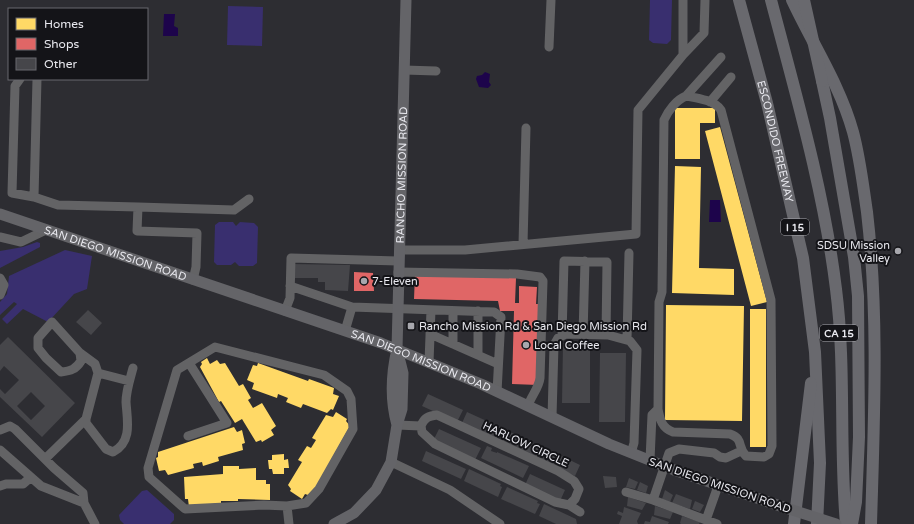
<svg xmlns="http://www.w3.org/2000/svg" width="914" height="524" font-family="'Varela Round',sans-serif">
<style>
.green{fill:#392f6f}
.water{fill:#1d044b}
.homes{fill:#ffd966}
.shops{fill:#e06666}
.building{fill:#46464a;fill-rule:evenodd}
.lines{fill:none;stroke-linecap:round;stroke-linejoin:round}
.minor{stroke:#636365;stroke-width:9}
.major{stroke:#646468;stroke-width:11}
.highway{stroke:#69696e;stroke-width:12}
.major-bridge{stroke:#646468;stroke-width:11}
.highway-bridge{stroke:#69696e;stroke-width:12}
.poi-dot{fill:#a7a7ad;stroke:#141418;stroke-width:1.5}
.labels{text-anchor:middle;stroke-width:4;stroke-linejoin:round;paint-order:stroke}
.shield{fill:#141418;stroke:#a9a9ae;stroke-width:1}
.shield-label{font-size:10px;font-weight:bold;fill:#e9e9ef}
.street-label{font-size:11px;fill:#e9e9ef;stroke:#141418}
.poi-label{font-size:11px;fill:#e9e9ef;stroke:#141418;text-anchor:start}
</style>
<rect width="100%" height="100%" fill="#2d2d32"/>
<path class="green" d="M650 0H672L671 40 667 44 653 43 649 40Z
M228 6 263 7 262 46 227 45Z
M219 222H233L236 226 240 222 254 223 258 227 257 263 253 266H239L235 262 231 265H217L214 262 215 225Z
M37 242 40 243V247L0 268V251L23 247Z
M65 250 92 256 87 289 74 294 48 322 23 309 7 324 2 319 17 304 14 302 0 315V302L7 294 9 276Z
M147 490 174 514V520L170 524H124L120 520 119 515 142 491Z"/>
<path class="water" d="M164 14H175L174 26 178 28V36H163Z
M485 72 490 74 489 82 491 85 488 88 479 87 476 79 477 76 482 75Z
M710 200H720L721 222H709Z"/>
<path class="homes" d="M675 108H715V123H700V159H675Z
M720 127 767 302 751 306 705 131Z
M675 166 701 167 699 268 734 269V295L672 293Z
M666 305 744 306 742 421 665 420Z
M750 309H766V447H750Z
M207 358 210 364 217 360 220 364 225 363 239 386 243 384 251 398 248 400 253 408 262 403 276 426 271 430 274 435 262 442 261 440 256 442 242 419 235 423 221 401 219 402 200 367 202 364 201 362Z
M258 363 308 381 309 379 334 388 333 394 339 396 333 410 331 409 327 413 303 404 301 408 286 402 288 398 278 394 277 398 252 389 254 383 247 380 253 365 257 366Z
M336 412 347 419 346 421 350 426 311 496 305 494 302 499 290 491 291 489 288 485 302 462 298 460 307 446 311 448 316 440 312 438 326 415 333 417Z
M234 427 237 432 242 430 245 443 242 444 243 450 218 457 219 461 203 466 202 462 193 464 194 468 168 475 165 470 159 471 156 458 158 457V452Z
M284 454V460L288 459 289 468H284V474H273L272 469H269L268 460H272V455Z
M223 466H239V469L256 468V480H266V484H270V500L238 499V501H221V504L189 507 188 499H185L184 477 223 474Z"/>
<path class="shops" d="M354 272 373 273 374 291H354Z
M415 274 516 278 515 303H519V286L537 287 536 304H539L538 385 512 384 514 311H500L498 301 414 299Z"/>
<path class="building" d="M291 264 350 265 348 291 325 290V282H318V278H291Z
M88 310 102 323 91 335 76 322Z
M8 337 75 403 42 437 0 397V389L5 394 19 380 4 366 0 371V345ZM31 392 45 406 31 420 17 406Z
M563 343 590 344V403H562Z
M600 353H626L625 422H599Z
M428 394 463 410 457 422 422 406Z
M467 412 502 428 497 439 462 423Z
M439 429 481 448 475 460 433 441Z
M506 430 541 447 536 458 501 442Z
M487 446 492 448 491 451 497 453V452L529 466 523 478 481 458Z
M545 448 580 465 575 476 540 460Z
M426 451 466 469 461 479 422 461Z
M469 469 501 484 500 486 502 487 498 497 464 481Z
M530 474 565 490 560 501 525 485Z
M603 476 616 477 617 487 605 488Z
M629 478 638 482 635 489 626 487Z
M640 482 648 486 646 493 637 490Z
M507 487 538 501 537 503 540 504 535 514 501 499Z
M665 490 673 495 670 502 662 499Z
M676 494 692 500 690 509 672 503Z
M628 497 646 503 642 510 627 506Z
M695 501 704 505 700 512 692 509Z
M544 504 576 519 577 524H556L539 516Z
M655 506 673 512 670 519 654 515Z
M624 507 641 513 637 521 638 524H619L622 516 617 514 618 511 623 513Z
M652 516 669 522 668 524H644L645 521 650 522Z
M682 516 700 522 699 524H681L680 523Z"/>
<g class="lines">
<path class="minor" d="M549 47 551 0
M683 55 704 33 705 0
M404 70 436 71
M20 79 15 86 12 193 34 197
M37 79 34 197 58 205 138 207
M686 96C697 98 714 100 721 110L771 300 772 446 769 454 764 457 746 456C737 447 744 439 730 434L673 432C662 428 660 420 658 409L659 302 662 292 664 120C668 111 676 100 686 96Z
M686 96 721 57
M710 102 731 77
M0 237 21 242 46 230
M523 244 526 128
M399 250H465L636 234 638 110 683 55V0
M398 272 517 274 540 277 543 281 540 378C539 388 531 396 528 406
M0 278 4 285 0 295
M193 280 196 267 197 233 137 231 138 207 234 210 249 199
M290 286 352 307 345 331
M352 307 494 312 501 317 497 392
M285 311 290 298 291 258 398 261
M52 322 80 353 81 361C76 369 71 371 61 372L46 358 38 348V338Z
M430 334 498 364
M583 335 585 261
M562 336 564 261 607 262 606 335
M627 340 629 253
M453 344V311
M215 347 324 375 347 391 351 399 353 429 319 489 306 503 287 506 264 505 185 509 149 477 148 468 177 370Z
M80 353 95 364 98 373 129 381
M478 355V311
M429 362 431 310
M98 373 86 419V423L106 449 113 452C133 442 127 419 126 402 126 391 130 379 133 368
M552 417 554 345 558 338 566 334 608 335 630 341 637 350 634 443 631 453
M397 425 421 426 422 432 435 444 555 502 569 505 575 499 579 489 574 481 558 471 437 415C428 416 424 418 421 426
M0 430 10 426 15 429 54 468 83 493 84 503 41 486 0 450
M188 436 227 423 189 363
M45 459 86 419
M650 460 652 415 658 409
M391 462 450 490 500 524
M0 486 6 484H23L31 477
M626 492 653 500
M84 503 95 524
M569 505 580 512
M287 506 289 524
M706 520 653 500 669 453 679 449 714 453 720 457 726 458 741 451
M717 524 706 520 718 486"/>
<g class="major">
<path id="s1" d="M0 214 381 343 481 384 609 444 674 470 786 508"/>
<path id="s2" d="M397 349 406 0"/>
<path d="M334 524 354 513 376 490 391 462 397 425 402 409 403 373 397 349C391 375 390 400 397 425"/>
</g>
<g class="highway">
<path id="s3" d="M739 0 767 103 803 258 815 352 820 463 817 524"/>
<path d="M771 0C796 95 824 191 836 289 846 367 839 446 846 524"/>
<path d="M792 0C812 43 840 85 853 132 860 158 863 185 867 212 879 315 874 420 871 524"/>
<path d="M822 81 830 118 854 257 858 296 859 437 856 502 852 524"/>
<path d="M794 524 811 383"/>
</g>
<path class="major-bridge" d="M786 508 836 524"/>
<path class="highway-bridge" d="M804 0 822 81"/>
</g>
<g class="poi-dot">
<circle cx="898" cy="251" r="4"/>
<circle cx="364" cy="281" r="4"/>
<rect x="407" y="322" width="8" height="8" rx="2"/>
<circle cx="526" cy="345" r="4"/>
</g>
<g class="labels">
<g class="shield">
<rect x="781" y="219" width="28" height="16" rx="3"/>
<rect x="820" y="325" width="38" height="16" rx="3"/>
</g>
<g class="shield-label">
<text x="795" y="231">I 15</text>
<text x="839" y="337">CA 15</text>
</g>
<g class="street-label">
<text dy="4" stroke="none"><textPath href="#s3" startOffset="146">ESCONDIDO FREEWAY</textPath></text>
<text dy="4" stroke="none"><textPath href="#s2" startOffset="174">RANCHO MISSION ROAD</textPath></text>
<text dy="4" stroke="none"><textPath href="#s1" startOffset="122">SAN DIEGO MISSION ROAD</textPath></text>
<text dy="4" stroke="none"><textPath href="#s1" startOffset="446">SAN DIEGO MISSION ROAD</textPath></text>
<text transform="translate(526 444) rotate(25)" y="4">HARLOW CIRCLE</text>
<text transform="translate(720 485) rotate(19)" y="4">SAN DIEGO MISSION ROAD</text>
</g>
<g class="poi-label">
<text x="890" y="249" text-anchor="end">SDSU Mission<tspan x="890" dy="13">Valley</tspan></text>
<text x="372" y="285">7-Eleven</text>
<text x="419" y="330">Rancho Mission Rd &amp; San Diego Mission Rd</text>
<text x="534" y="349">Local Coffee</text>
</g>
</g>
<rect x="8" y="8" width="140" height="72" fill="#141418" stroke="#69696e"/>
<rect x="16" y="18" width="20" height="12" fill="#ffd966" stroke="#69696e"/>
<text x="44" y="28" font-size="12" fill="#e9e9ef">Homes</text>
<rect x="16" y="38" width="20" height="12" fill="#e06666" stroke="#69696e"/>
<text x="44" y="48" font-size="12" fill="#e9e9ef">Shops</text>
<rect x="16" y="58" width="20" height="12" fill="#46464a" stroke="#69696e"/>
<text x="44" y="68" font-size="12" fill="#e9e9ef">Other</text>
</svg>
